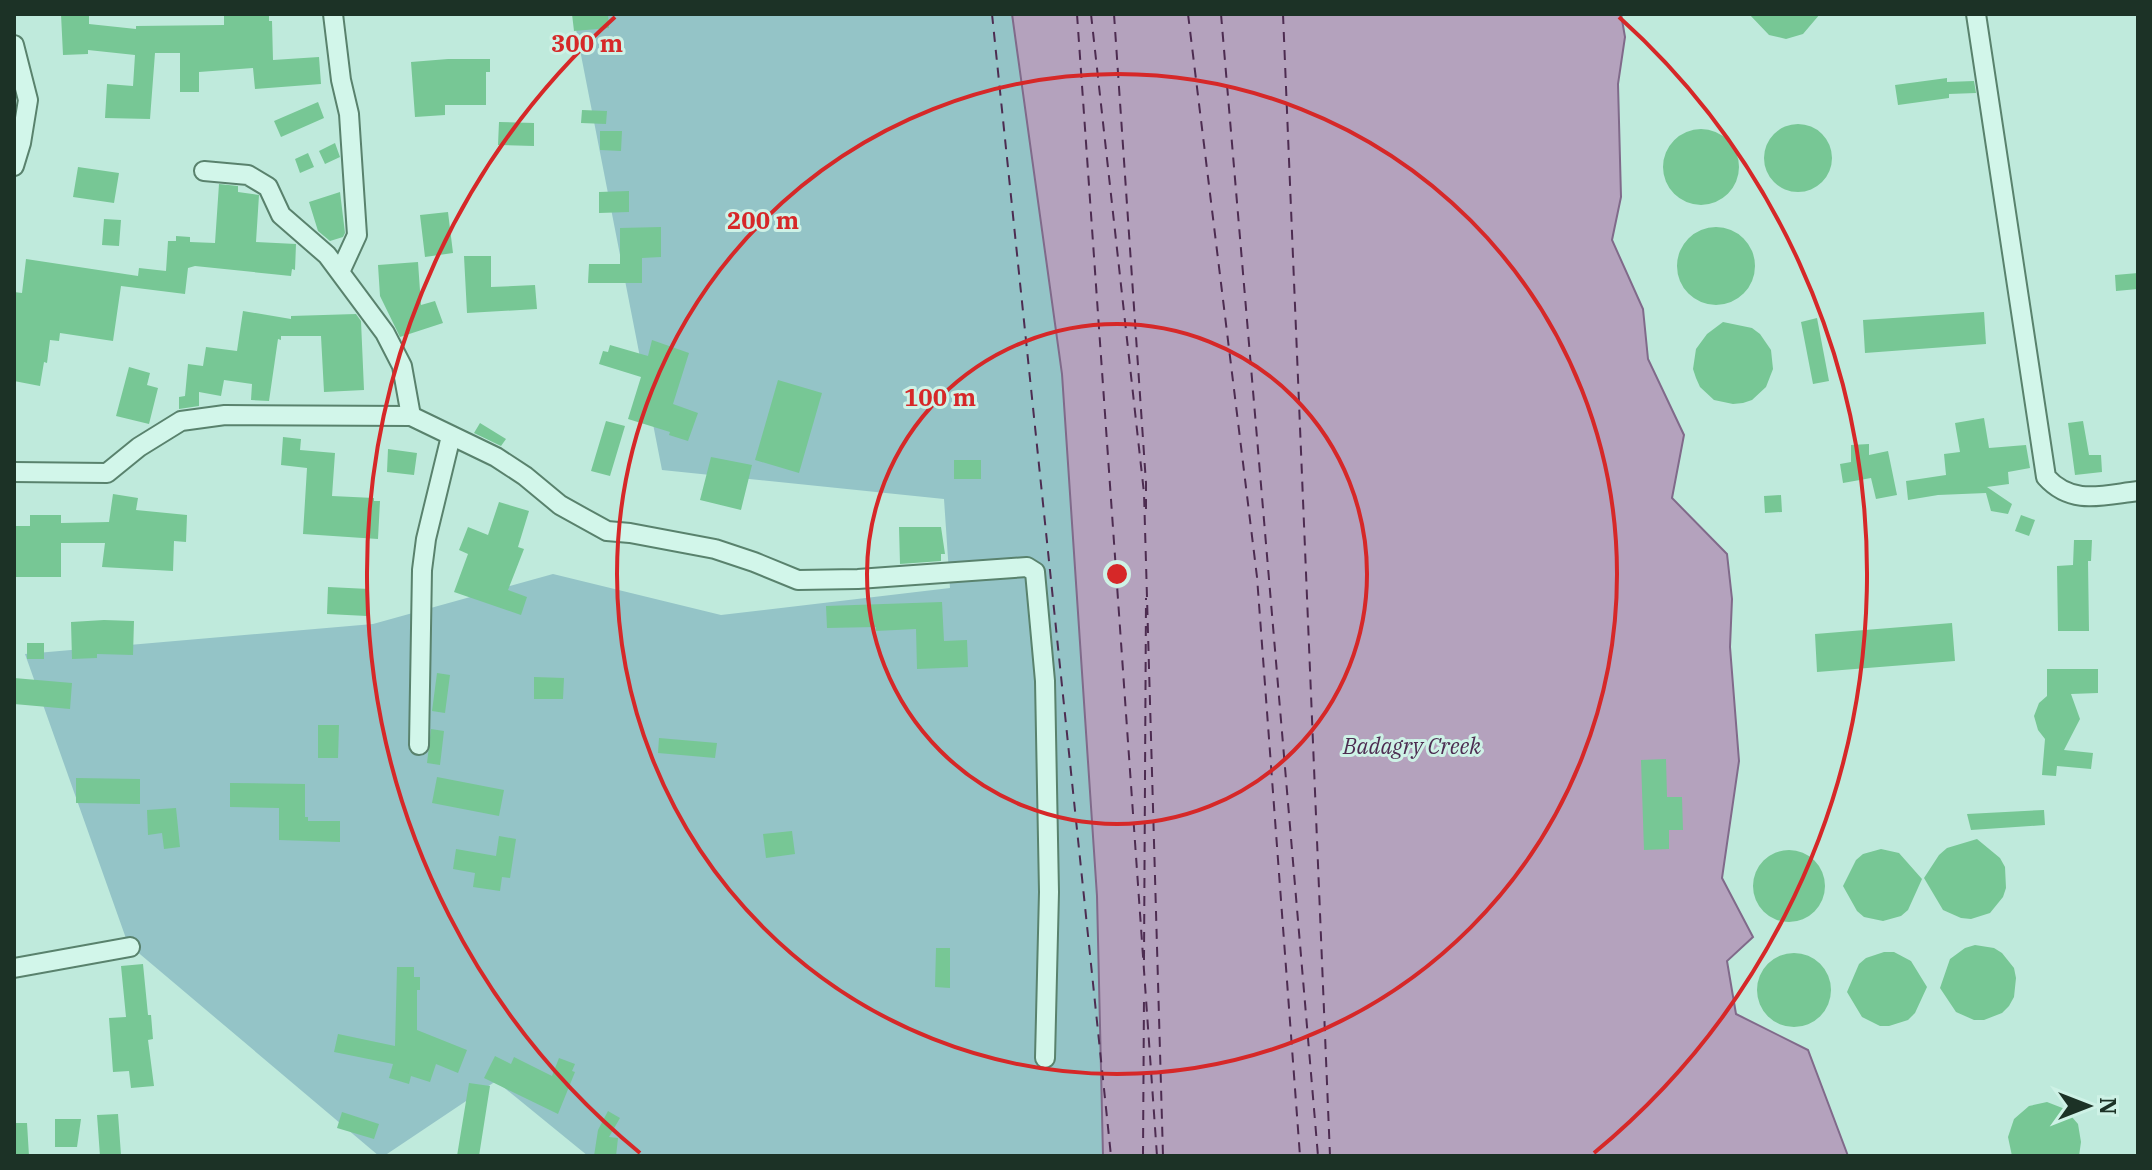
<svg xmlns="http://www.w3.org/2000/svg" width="2152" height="1170" font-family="'IBM Plex Serif',serif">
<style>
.green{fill:#94c4c7}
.water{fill:#b4a2bd;stroke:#806a8a;stroke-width:2}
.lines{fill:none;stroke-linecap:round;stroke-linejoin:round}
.ferry{stroke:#4d2c51;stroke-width:2;stroke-dasharray:10 8;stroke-linecap:butt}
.building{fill:#77c795}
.minor-casing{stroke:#59826d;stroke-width:22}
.minor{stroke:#d2f6ea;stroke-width:18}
.ring{fill:none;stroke:#d62828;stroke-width:4}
.labels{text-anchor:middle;stroke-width:6;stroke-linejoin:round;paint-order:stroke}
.water-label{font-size:22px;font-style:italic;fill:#4d2c51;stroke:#cef2e6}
.centre{fill:#d62828;stroke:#cef2e6;stroke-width:4}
.ring-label{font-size:24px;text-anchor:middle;font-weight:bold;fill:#d62828;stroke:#cef2e6;stroke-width:6;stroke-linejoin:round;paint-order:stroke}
</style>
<rect width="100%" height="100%" fill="#bfeadc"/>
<path class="green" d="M573 14H1012L1062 374 1097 896 1103 1156H588L496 1081 384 1156H379L128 944 25 654 373 624 553 574 721 615 950 588 944 499 662 470Z"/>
<path class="water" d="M1012 14H1621L1625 37 1618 84 1621 197 1612 240 1643 309 1648 359 1684 435 1672 498 1727 554 1732 599 1730 647 1739 761 1722 878 1753 937 1727 961 1736 1014 1808 1050 1848 1156H1103L1097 896 1062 374Z"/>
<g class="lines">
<path class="ferry" d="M992 14 1111 1156
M1077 14 1157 1156
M1091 14 1144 493 1163 1156
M1114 14 1146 483V516
M1188 14 1257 577 1300 1156
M1221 14 1318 1156
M1283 14 1330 1156
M1144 960 1146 598
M1143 1156 1144 994"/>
</g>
<path class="building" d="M61 14H89V24L136 29V26L224 25V14H269V21H272L273 60 319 57 321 84 255 89 253 68 199 72V92H180V53H155L150 119 105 118 107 84 133 86 135 55 88 50V54L63 55Z
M572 14H608L609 28 574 31Z
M1749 14H1820L1803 34 1786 39 1769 35Z
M448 59H490V72H486V105H445V115L415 117 411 62Z
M1947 78V82L1974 81 1976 93 1949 94V98L1898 105 1895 85Z
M318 102 324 118 281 137 274 121Z
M582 110 607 111 606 124 581 123Z
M499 122 534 123V146L498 145Z
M1764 158a34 34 0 1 1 68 0a34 34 0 1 1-68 0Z
M1663 167a38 38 0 1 1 76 0a38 38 0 1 1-76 0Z
M600 131H622L621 151 600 150Z
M335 143 340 157 325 164 319 151Z
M308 153 314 167 300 173 295 159Z
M78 167 119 173 114 203 73 197Z
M219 184 238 186V192L259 195 256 242 296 244 295 270 292 269 291 276 195 266 188 268 185 294 121 286 113 341 60 333 59 341 50 340 47 363 44 362 40 386 14 381V292L22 293 26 259 138 276 139 268 166 271 168 241H176V236L190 237V242L215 243Z
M629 191V212L599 213V192Z
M340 192 345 233 343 237 330 241 318 231 309 202Z
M448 212 453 253 425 257 420 215Z
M104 219 121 220 119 246 102 245Z
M661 227V257L642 258V283H588L589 264H620V228Z
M1677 266a39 39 0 1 1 78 0a39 39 0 1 1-78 0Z
M464 256H491V287L535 285 537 309 467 313Z
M418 262 421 305 435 301 443 323 400 337 380 296 378 265Z
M2138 273V289L2116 291 2115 275Z
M243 311 291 319V316L356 314 361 321 364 390 324 392 321 336H281V340L278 339 269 401 251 400 252 384 224 380 221 396 199 392V406L179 409V397L185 396 188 364 203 366 206 347 237 351Z
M1984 312 1986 344 1865 353 1863 320Z
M1817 318 1829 381 1813 384 1801 322Z
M1723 322 1752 328 1760 334 1771 350 1773 369 1766 387 1752 400 1743 403 1733 404 1714 400 1700 387 1696 378 1693 369 1696 349 1707 334Z
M652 340 689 353 673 404 698 413 688 441 669 435 670 432 628 419 641 377 599 364 603 351 608 352 610 345 648 356Z
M129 367 150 373 147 385 158 388 149 424 116 416Z
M778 380 822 393 799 473 755 460Z
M1984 418 1989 448 2026 445 2030 468 2008 472 2009 484 1987 487 2012 504 2008 514 1991 511 1986 493 1938 495 1908 500 1906 481 1946 475 1944 454 1960 452 1955 423Z
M606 421 625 426 610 476 591 471Z
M2083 421 2089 455H2101L2102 472 2075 475 2068 423Z
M480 423 506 439 501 446 474 433Z
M283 437 301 439 300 450 335 453 332 496 374 498V501H380L378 539 303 534 307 468 281 465Z
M1869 444V455L1888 451 1897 495 1876 499 1871 478 1843 483 1840 464 1851 462V445Z
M388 449 417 453 414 475 387 472Z
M711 457 752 465 741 510 700 500Z
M954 460H981V479H954Z
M113 494 138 498 136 510 187 515 186 542 174 541 173 571 102 567 105 543H61V577H14V526H30V515H61V523L109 522Z
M1781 495 1782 512 1765 513 1764 496Z
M499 502 529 511 518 547 524 549 508 590 527 597 521 615 454 592 468 554 459 550 468 527 488 535Z
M2021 515 2035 520 2029 536 2015 531Z
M899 527H941L945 554H941V561L900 564Z
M2074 540H2092L2091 561H2088L2089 631H2058L2057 566 2073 565Z
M328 587 369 589 367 616 327 614Z
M942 602 944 641 967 640 968 667 917 669 916 629 876 631V627L827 628 826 606Z
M104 620 134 621 133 655 97 654V658L72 659 71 622Z
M1952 623 1955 661 1817 672 1815 634Z
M27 643H44V659H27Z
M2047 669H2098V693L2071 694 2080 719 2064 750 2093 753 2091 769 2057 766 2056 776 2042 775 2045 739 2038 730 2034 716 2039 703 2047 696Z
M437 673 450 675 445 713 432 711Z
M534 677 564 678 563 699H534Z
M14 678 72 683 70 709 14 704Z
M318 725H339L338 758H318Z
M431 729 444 731 440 765 427 763Z
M659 738 717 743 715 758 658 753Z
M1666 759 1667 797H1682L1683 830H1669V849L1644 850 1641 760Z
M437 777 504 790 499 816 432 803Z
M76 778 140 779V804L76 803Z
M230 783 305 784V817H308V821H340V842L279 840V808L230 807Z
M176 808 180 847 164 849 162 833 148 835 147 810Z
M2044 810 2045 825 1971 830 1967 814Z
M792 831 795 854 766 858 763 834Z
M499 836 516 839 510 878 502 877 500 891 473 887 475 873 453 869 456 849 496 856Z
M1977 839 2000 858 2005 867 2006 888 2003 897 1990 913 1971 919 1961 918 1943 910 1924 878 1939 855 1947 848Z
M1881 849 1899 853 1922 879 1908 910 1901 916 1883 921 1864 917 1857 911 1843 886 1856 860 1863 854Z
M1753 886a36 36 0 1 1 72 0a36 36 0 1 1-72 0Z
M1975 945 1994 948 2002 953 2014 968 2016 978 2014 997 2009 1006 2002 1013 1984 1020H1974L1956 1012 1940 988 1950 959 1965 948Z
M936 948H950V988L935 987Z
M1884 952H1894L1911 961 1927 987 1915 1013 1908 1020 1889 1026H1880L1862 1017 1847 992 1859 964 1866 958Z
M1757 990a37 37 0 1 1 74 0a37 37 0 1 1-74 0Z
M143 964 148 1015H151L153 1039 148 1040 154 1086 131 1088 129 1071 113 1072 109 1018 126 1017 121 966Z
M397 967H414V977H420V990H417V1030L467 1050 458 1073 436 1064 430 1082 411 1076 409 1084 389 1078 393 1064 334 1052 338 1034 395 1046Z
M495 1056 511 1064 514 1057 552 1076 559 1058 575 1064 572 1071 575 1072 558 1114 484 1078Z
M469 1083 490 1086 479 1156H457Z
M2047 1102 2065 1109 2078 1124 2081 1142 2079 1156H2012L2008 1137 2014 1119 2029 1106Z
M608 1111 620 1118 609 1137 618 1138 616 1156H594L598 1130Z
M342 1112 379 1124 374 1139 337 1128Z
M118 1114 121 1155 100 1156 97 1115Z
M55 1119H81L77 1147H55Z
M14 1123H27L29 1156H14Z"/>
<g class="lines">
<defs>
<path id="minor" d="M333 14 341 80 349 114 357 235 340 272
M1976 14 2046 477C2072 506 2103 495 2138 491
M14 45 28 100 21 143 14 166
M204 171 248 175 268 187 281 215 327 255 385 333 402 366 411 416
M14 472 107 473 139 447 181 421 225 415 411 416 496 457 525 476 560 505 607 531 630 533 715 549 754 562 798 580 858 579 1027 567 1035 572 1045 681 1049 892 1045 1058
M419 745 422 570 426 539 451 436
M14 968 130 947"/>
</defs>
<use href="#minor" class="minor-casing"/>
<use href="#minor" class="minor"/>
</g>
<g class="ring">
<circle cx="1117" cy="574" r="250"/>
<circle cx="1117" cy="574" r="500"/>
<path d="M640 1153A750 750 0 0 1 615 17M1619 17A750 750 0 0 1 1594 1153"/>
</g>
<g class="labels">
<g class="water-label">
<text x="1412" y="754">Badagry Creek</text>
</g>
</g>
<circle cx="1117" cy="574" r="12" class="centre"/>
<g class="ring-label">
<text x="587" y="52">300 m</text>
<text x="763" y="229">200 m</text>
<text x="940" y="406">100 m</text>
</g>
<rect width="2152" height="1170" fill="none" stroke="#1c3226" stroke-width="32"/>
<g transform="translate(2088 1106) rotate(90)" stroke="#cef2e6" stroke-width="6" paint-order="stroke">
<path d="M0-6L14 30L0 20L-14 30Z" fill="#1c3226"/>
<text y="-12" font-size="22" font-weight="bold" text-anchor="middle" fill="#1c3226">N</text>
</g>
</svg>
